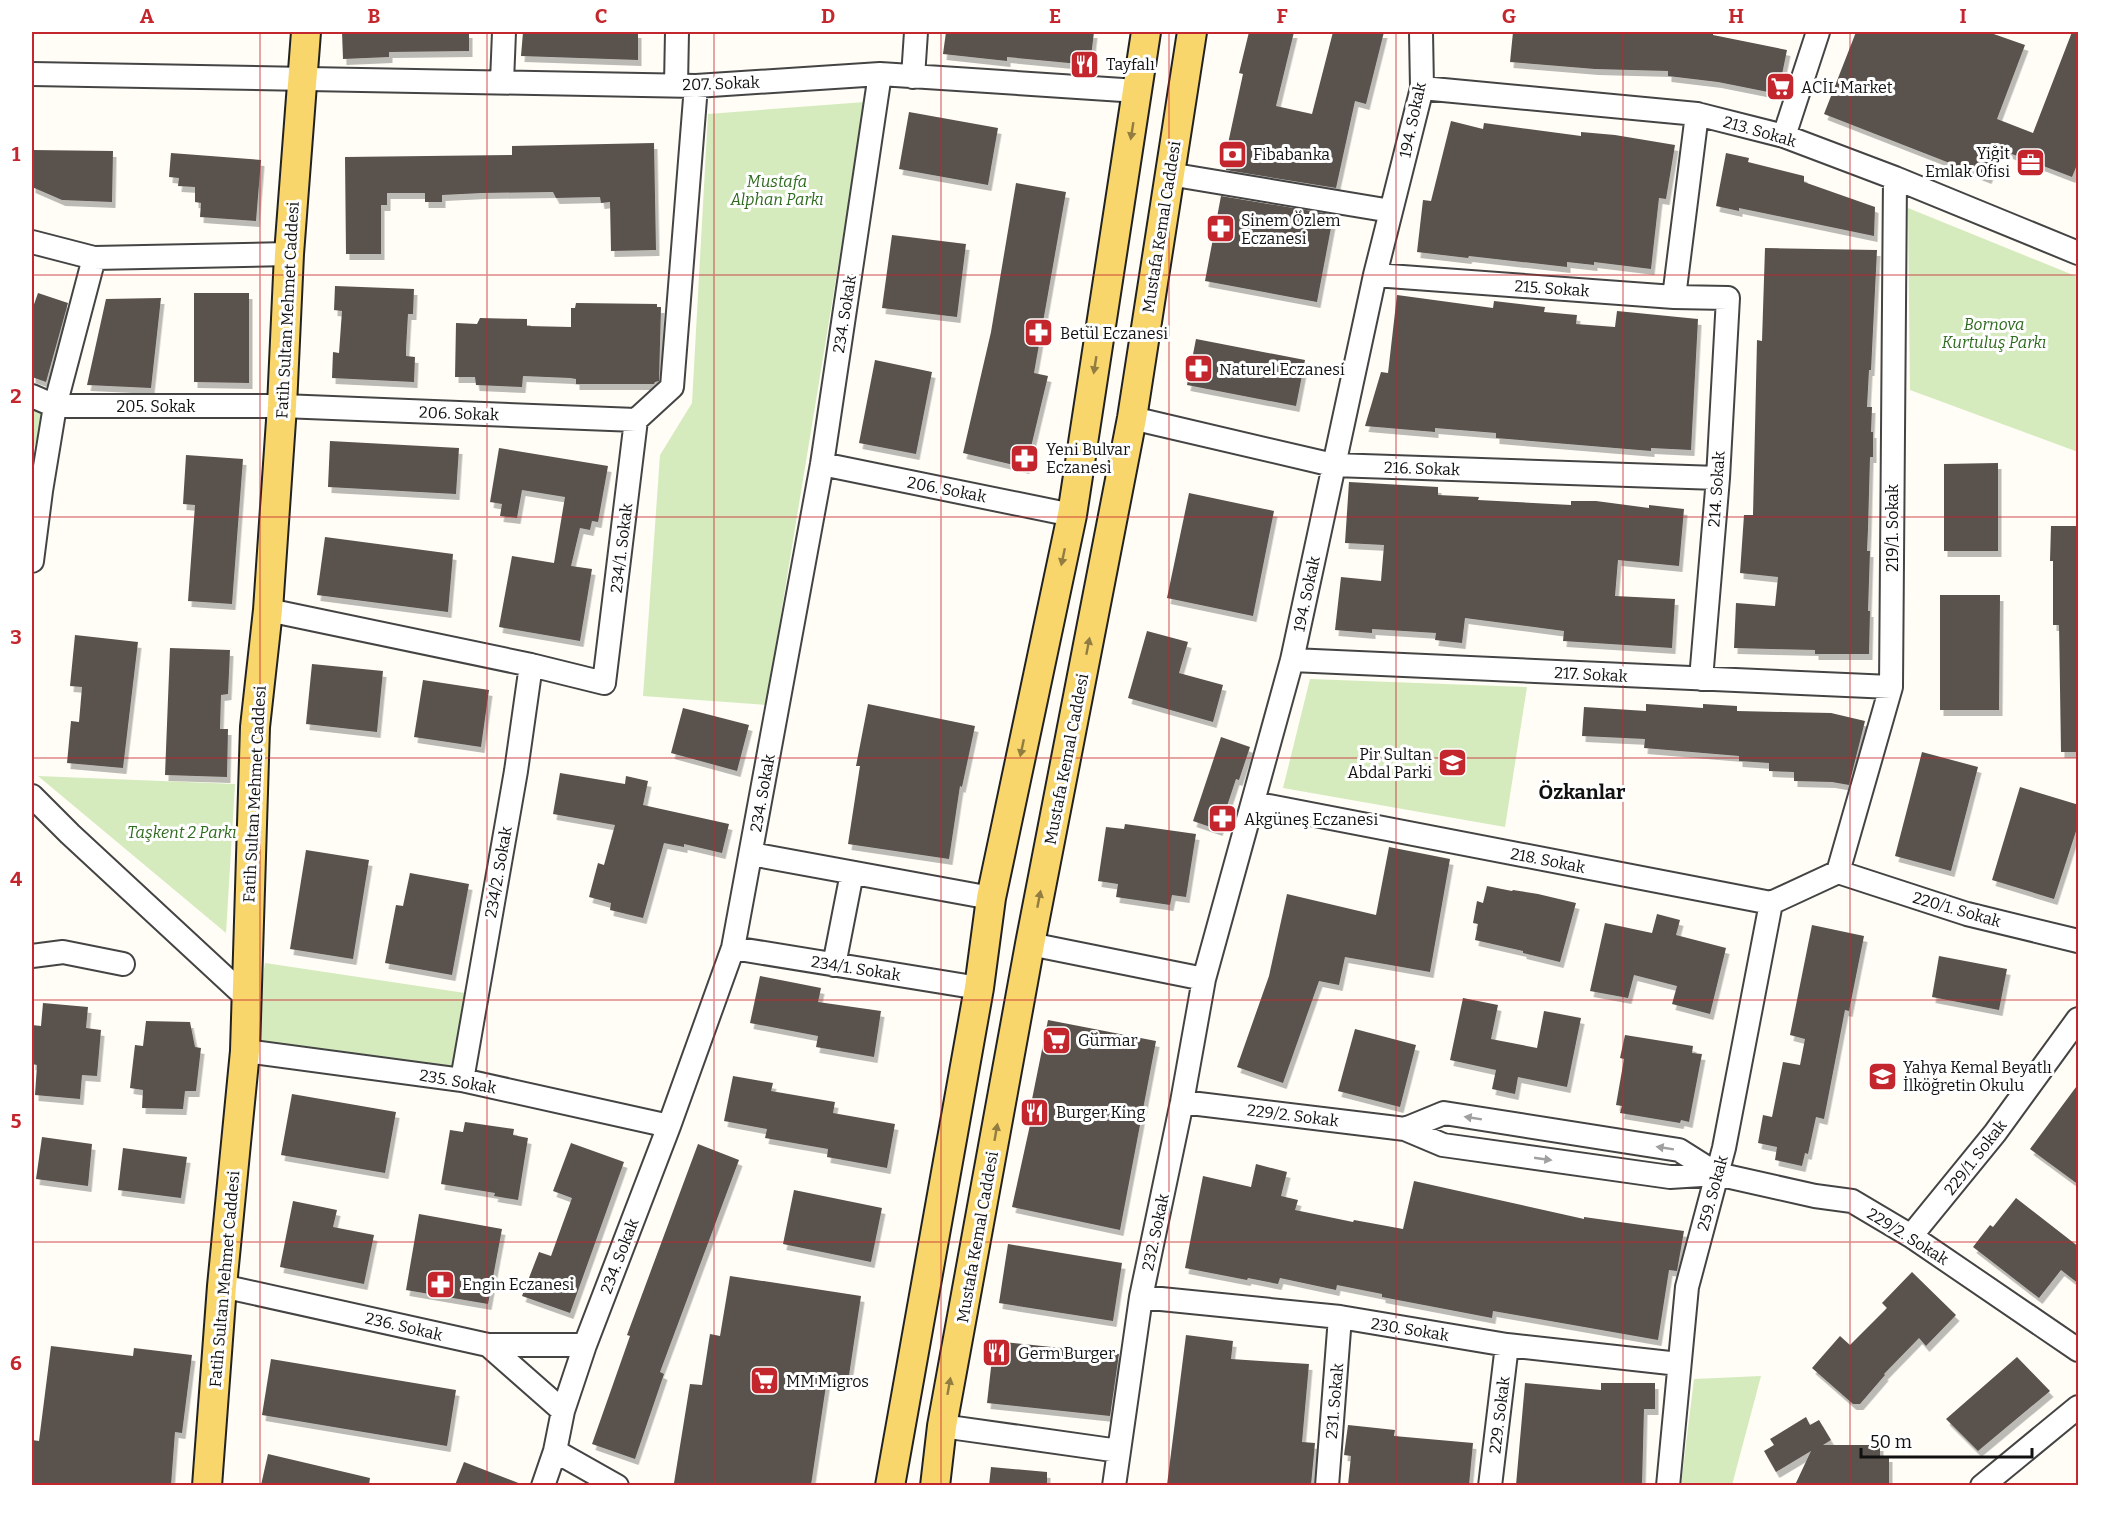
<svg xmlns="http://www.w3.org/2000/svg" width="2110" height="1517" font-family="Bitter,serif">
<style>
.green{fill:#d5ebbd}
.building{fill:#5a524d;filter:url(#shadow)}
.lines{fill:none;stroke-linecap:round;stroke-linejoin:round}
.minor-casing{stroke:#444;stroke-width:26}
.major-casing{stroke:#222;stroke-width:32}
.minor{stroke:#fff;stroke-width:22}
.major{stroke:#f9d66b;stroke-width:28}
.oneway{fill:#917d42}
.oneway2{fill:#a0a0a0}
.grid{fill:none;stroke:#c4262e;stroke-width:1.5;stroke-opacity:0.55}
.labels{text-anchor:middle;stroke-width:6;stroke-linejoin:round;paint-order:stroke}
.poi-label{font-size:16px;fill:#111;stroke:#fff;text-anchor:start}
.street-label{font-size:16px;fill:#111;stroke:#fff}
.park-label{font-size:16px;font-style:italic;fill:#2f6b1f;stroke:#fff}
.quarter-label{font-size:20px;font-weight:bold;fill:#111;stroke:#fff}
.neatline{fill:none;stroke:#c4262e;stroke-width:2}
.grid-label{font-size:20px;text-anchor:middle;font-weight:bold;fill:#c4262e}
</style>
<defs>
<filter id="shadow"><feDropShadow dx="3.5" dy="6" stdDeviation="0" flood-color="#0004"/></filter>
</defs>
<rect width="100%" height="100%" fill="#fffdf5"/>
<path class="green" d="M865 102 766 705 643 696 660 455 692 403 708 114Z
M1908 208 2078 277V452L1910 390Z
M32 400 47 406 32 454Z
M1310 679 1527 687 1505 827 1283 788Z
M38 776 235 784 226 933Z
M265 963 465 993 453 1072 253 1042Z
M1761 1376 1732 1485H1681L1694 1379Z"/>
<path class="building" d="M342 32H469V51L389 52V57L343 59Z
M523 32H638V60L521 56Z
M946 32H1094L1090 65 1007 57V61L943 54Z
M1249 32H1294L1276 106 1312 114 1333 32H1384L1366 104 1355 101 1336 188 1226 170 1227 163 1224 162 1243 74 1239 73Z
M1513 32H1713V35L1787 50 1778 94 1718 82 1668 76V71L1595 69 1510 62Z
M1856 32H1988L2025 45 1997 119 2033 133 2072 32H2079V160L2072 177 1999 149 1988 178 1824 114Z
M909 112 998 128 988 185 899 169Z
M1451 121 1483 129 1484 123 1581 136V132L1615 135 1675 145 1666 199 1659 198 1651 269 1594 262V265L1567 262V267L1469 256 1468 258 1417 252 1423 200 1431 201Z
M654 143 656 250 611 251 610 202 601 203 600 197 556 198 553 192 482 193 442 195V202H425V193H387V205H381V254H346L345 157 512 155V146Z
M32 150 113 151 112 202 62 200 32 187Z
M171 153 261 160 256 221 200 217 201 203 195 202V187L178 186 179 178 169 177Z
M1726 153 1749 158 1748 162 1804 176V182L1875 207 1874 236 1739 208V211L1716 206Z
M1016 183 1066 192 1034 373 1048 376 1026 468 963 453 991 332Z
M1221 196 1330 214 1329 216 1333 217 1317 302 1205 281Z
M892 235 966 244 957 317 882 308Z
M1765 248 1877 250 1871 370H1869L1867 407H1872L1871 432H1873V457H1870L1868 529 1867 551H1870L1868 611H1870L1869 654H1815V650L1734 648 1736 603 1775 606 1778 577 1740 573 1744 515H1753L1757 340 1762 341Z
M335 286 414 289 413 314H408L406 349V356L415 357 414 382 332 378 333 352 339 353 342 311 334 310Z
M38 293 68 303 46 382 32 377V310Z
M194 293H249V383L194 382Z
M1397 295 1493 308 1494 301 1545 307 1544 312 1577 315 1576 324 1615 327 1617 311 1698 319 1691 450 1651 448V451L1496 438V433L1435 428V432L1365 426 1381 372 1388 373Z
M161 298 151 388 87 385 106 299Z
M576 303 657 304V307H661L659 381 655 382 654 384H576V379L570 378 523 376 522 387 476 385 475 377H455L456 323 477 324 480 318 527 319V326L571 327V308H575Z
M1196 339 1305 360 1296 406 1187 385Z
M875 360 932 372 916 454 859 443Z
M330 441 459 448 456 494 328 487Z
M499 448 608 466 598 522 592 521 590 530 580 528 571 566 592 569 580 641 499 627 512 556 554 563 565 497 522 490 517 518 500 516 502 504 490 502Z
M186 455 243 459 232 604 188 601 195 505 183 504Z
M1998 463V551H1944V464Z
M1349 482 1438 487V495L1479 497 1478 500 1571 505V501H1596L1649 508V505L1684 509 1679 566 1618 560 1615 596 1675 599 1672 648 1563 641 1564 631 1465 618 1462 643 1435 640 1436 633 1372 629V633L1335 630 1341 577 1381 581 1384 545 1345 543Z
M1189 493 1274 511 1253 616 1167 598Z
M2051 526H2079V752H2061L2059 625H2053V561H2050Z
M325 537 453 554 448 612 317 595Z
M1940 595H2000L1999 710H1940Z
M1147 631 1188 642 1179 673 1223 685 1213 722 1128 698Z
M75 635 138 642 123 768 67 763 71 721 79 722 82 687 70 686Z
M170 648 230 650 228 694 221 695 220 729H228L227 777 165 775Z
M312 664 383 671 377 732 306 724Z
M423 680 489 690 481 747 414 737Z
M868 704 975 726 962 787 960 786 949 859 848 844 860 766H856Z
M1646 704 1703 708V704L1737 706V711L1831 713 1865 721 1849 785 1832 782 1794 781V772L1769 771V763L1739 761V756L1644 748 1645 739 1582 736 1584 707 1646 711Z
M683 708 749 725 737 771 671 753Z
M1221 737 1250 747 1239 780 1236 779 1219 830 1193 821Z
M1922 752 1978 767 1951 871 1895 856Z
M560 773 625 784 626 776 648 781 643 805 729 824 722 853 684 844V847L664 843 643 918 610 910 611 903 589 897 598 863 604 865 615 825 553 814Z
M2020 787 2079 805V822L2054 899 1992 880Z
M1125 824 1196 834 1186 897 1172 895 1170 905 1116 897 1118 884 1098 881 1106 827 1124 829Z
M1389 847 1450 859 1430 972 1345 957 1339 985 1319 981 1283 1083 1237 1067 1269 976 1287 894 1376 915Z
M306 850 369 860 353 959 290 949Z
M410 873 469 884 452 975 385 963 396 905 403 906Z
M1487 886 1512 891 1513 890 1538 894 1576 903 1560 962 1523 953V951L1475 940 1478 924 1473 923 1477 901 1483 903Z
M1657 914 1680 920 1676 935 1726 948 1710 1014 1672 1004 1677 986 1634 975 1628 998 1590 991 1605 923 1652 933Z
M1812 925 1864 936 1849 1011 1845 1010 1824 1119 1816 1117 1808 1154 1805 1153 1802 1166 1775 1160 1777 1147 1758 1143 1763 1115 1772 1117 1783 1062 1800 1065 1805 1039 1790 1035Z
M1939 956 2007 969 1999 1010 1932 997Z
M760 976 821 988 818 1002 881 1011 874 1057 816 1047 818 1036 750 1023Z
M1463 998 1498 1005 1491 1039 1537 1048 1544 1011 1581 1018 1567 1087 1518 1077 1515 1094 1492 1089 1496 1070 1450 1060Z
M43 1003 88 1007 86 1028 101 1030 97 1076 82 1075 80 1099 35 1095 37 1065 32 1064V1025L41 1026Z
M1048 1020 1156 1041 1120 1230 1012 1207 1030 1125 1027 1124Z
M146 1021 190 1022 195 1047 201 1048 196 1091H185L183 1109 142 1108 143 1090 130 1088 135 1045 143 1046Z
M1355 1029 1416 1045 1400 1107 1338 1091Z
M1625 1035 1693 1046 1692 1053 1702 1054 1689 1122 1681 1120 1680 1123 1620 1113 1622 1106 1616 1105 1624 1059 1620 1058Z
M733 1076 773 1083 771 1091 835 1102 833 1113 895 1124 887 1168 827 1157 828 1149 765 1138 767 1129 724 1121Z
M2079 1083V1185L2030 1149Z
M292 1094 396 1112 385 1173 281 1155Z
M465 1122 514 1129 513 1135 528 1138 518 1200 494 1196 495 1193 441 1184 450 1130 463 1132Z
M42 1137 92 1144 88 1186 36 1179Z
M571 1143 624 1162 570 1313 522 1296 539 1252 551 1256 572 1198 553 1191Z
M698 1144 739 1160 660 1372 664 1374 635 1459 592 1444 630 1336 627 1335Z
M123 1148 187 1157 181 1198 118 1190Z
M1256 1164 1287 1172 1281 1196 1298 1200 1295 1210 1353 1222 1354 1220 1403 1229 1414 1181 1584 1219V1217L1684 1231 1677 1271 1669 1270 1658 1340 1493 1311 1492 1318 1382 1297V1294L1337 1285 1336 1290 1280 1278 1278 1284 1248 1278 1247 1280 1185 1268 1203 1176 1251 1187Z
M794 1190 882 1208 871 1262 783 1244Z
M2016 1198 2079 1247V1284L2061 1270 2039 1298 1973 1247 1990 1225 1993 1227Z
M293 1201 337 1210 333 1227 374 1235 364 1284 280 1267Z
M419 1214 502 1229 488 1304 406 1290Z
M1008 1244 1122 1263 1113 1321 999 1303Z
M1912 1272 1956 1315 1926 1346 1919 1338 1884 1374 1885 1375 1860 1404H1853L1812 1368 1840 1336 1850 1345 1887 1308 1882 1303Z
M730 1276 861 1296 848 1382 827 1379 811 1485H689L674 1483 690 1384 702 1385 710 1334 720 1336Z
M1186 1335 1233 1341 1231 1359 1309 1364 1302 1442 1315 1443 1311 1485H1167Z
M994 1341 1119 1354 1110 1416 987 1403Z
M51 1346 133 1356 134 1348 192 1355 182 1433 175 1432 171 1485H32V1440L39 1441Z
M2017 1357 2050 1391 1978 1451 1946 1419Z
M271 1359 456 1390 447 1446 262 1415Z
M1525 1383 1601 1390V1383H1655V1409H1644L1642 1485H1516Z
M1806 1417 1810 1425 1819 1420 1831 1440 1823 1445H1880V1456H1889V1485H1795L1811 1451 1776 1472 1764 1451 1774 1445 1770 1439Z
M1348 1425 1395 1430 1394 1436 1473 1443 1469 1485H1348L1351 1456 1344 1455Z
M268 1454 370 1478 369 1485H261Z
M464 1462 521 1484V1485H455Z
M991 1467 1047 1472V1485H989Z"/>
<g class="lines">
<defs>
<path id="minor" d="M32 74 696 86 880 74 1138 91
M913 77 916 32
M502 82 504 32
M676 85 677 32
M1422 88 1697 114 1784 136 1895 178 2078 253
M1784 136 1818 32
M1169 174 1391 211
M32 242 94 258 55 406 41 491 32 561
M94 258 289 254
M1375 275 1674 297 1728 298 1718 478 1701 679
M1674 297 1697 114
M32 396 55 406H282L636 420
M1132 418 1333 465 1718 478
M822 464 1072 515
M268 610 531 665 604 683 636 420 672 387 696 86
M1292 660 1891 687
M32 796 70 834 246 997
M1253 803 1771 903 1838 872
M751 854 991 898
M1838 872 1891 687 1895 178
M1838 872 1967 914 2078 941
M1030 944 1204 979 1292 660 1375 275 1422 88 1421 32
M733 948 979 988
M32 956 63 952 123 964
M834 965 852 873
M245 1051 462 1080 669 1126
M462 1080 516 771 531 665
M1182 1102 1405 1129 1443 1145 1670 1177 1717 1174 1815 1196 1852 1201 1911 1236 2078 1350
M1405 1129 1444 1113 1679 1150 1717 1174
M1911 1236 1995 1133 2078 1019
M222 1286 488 1345 563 1411
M1141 1297 1340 1317 1507 1345 1679 1364
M488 1345H585
M942 1426 1119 1451
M555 1451 617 1486
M543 1486 555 1451 563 1411 585 1345 669 1126 733 948 822 464 880 74
M1114 1486 1141 1297 1182 1102 1204 979
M1327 1486 1340 1317
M1490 1486 1507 1345
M1668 1486 1687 1287 1724 1148 1771 903
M1982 1486 2078 1407"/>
<path id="major" d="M207 1486 222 1286 245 1051 255 727 268 610 282 406 289 254 306 32
M890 1486 979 988 991 898 1072 515 1146 32
M935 1486 942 1426 1030 944 1132 418 1192 32"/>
</defs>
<use href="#minor" class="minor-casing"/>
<use href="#major" class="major-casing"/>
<use href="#minor" class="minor"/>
<use href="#major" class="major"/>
</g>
<defs><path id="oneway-solid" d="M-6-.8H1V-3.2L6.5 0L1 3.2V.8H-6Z" transform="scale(1.5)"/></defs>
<g class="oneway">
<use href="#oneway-solid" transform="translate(1132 131) rotate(99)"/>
<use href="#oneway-solid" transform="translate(1095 365) rotate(99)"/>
<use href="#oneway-solid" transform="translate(1063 557) rotate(102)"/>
<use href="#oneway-solid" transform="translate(1088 646) rotate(-79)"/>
<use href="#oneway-solid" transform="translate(1022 748) rotate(102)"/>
<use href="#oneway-solid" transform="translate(1039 899) rotate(-79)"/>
<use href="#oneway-solid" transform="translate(996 1132) rotate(-80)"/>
<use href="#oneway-solid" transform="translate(949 1386) rotate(-80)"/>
</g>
<g class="oneway2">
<use href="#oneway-solid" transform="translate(1473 1118) rotate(-171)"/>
<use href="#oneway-solid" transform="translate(1665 1148) rotate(-171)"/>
<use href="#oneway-solid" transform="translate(1543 1159) rotate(8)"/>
</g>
<path class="grid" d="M260 32V1486M487 32V1486M714 32V1486M941 32V1486M1169 32V1486M1396 32V1486M1623 32V1486M1850 32V1486M32 275H2078M32 517H2078M32 758H2078M32 1000H2078M32 1242H2078"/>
<defs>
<symbol id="restaurant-square" viewBox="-11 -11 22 22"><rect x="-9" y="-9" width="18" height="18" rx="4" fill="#c4262e" stroke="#fff"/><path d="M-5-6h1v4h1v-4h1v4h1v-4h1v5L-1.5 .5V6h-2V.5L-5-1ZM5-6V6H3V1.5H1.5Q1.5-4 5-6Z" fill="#fff"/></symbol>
<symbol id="supermarket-square" viewBox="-11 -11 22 22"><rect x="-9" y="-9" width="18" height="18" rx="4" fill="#c4262e" stroke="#fff"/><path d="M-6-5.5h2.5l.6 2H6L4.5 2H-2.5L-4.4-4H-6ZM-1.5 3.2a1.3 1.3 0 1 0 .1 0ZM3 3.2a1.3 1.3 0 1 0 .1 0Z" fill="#fff"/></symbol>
<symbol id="bank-square" viewBox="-11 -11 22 22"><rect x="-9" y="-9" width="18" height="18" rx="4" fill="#c4262e" stroke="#fff"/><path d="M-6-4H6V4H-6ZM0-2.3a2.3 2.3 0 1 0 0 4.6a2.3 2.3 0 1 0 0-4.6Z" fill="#fff"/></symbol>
<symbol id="office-square" viewBox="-11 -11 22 22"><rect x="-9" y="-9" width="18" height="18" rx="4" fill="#c4262e" stroke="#fff"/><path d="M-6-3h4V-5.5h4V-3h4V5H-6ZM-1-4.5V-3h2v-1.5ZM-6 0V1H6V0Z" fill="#fff"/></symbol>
<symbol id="pharmacy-square" viewBox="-11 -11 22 22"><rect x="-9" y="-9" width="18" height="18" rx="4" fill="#c4262e" stroke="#fff"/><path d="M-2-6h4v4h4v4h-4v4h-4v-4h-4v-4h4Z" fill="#fff"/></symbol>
<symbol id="school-square" viewBox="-11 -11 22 22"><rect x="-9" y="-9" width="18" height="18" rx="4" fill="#c4262e" stroke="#fff"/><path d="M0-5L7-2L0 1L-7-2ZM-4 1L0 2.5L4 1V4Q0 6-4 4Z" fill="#fff"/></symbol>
</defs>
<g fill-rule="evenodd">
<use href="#restaurant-square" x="1068" y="48" width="33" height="33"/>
<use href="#supermarket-square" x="1764" y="70" width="33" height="33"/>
<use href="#bank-square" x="1216" y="138" width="33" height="33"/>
<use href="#office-square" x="2014" y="146" width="33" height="33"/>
<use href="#pharmacy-square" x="1204" y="212" width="33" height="33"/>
<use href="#pharmacy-square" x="1022" y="316" width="33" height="33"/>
<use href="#pharmacy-square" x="1182" y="352" width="33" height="33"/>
<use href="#pharmacy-square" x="1008" y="442" width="33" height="33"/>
<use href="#school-square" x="1436" y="746" width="33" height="33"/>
<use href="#pharmacy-square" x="1206" y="802" width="33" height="33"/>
<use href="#supermarket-square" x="1040" y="1024" width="33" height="33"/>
<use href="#school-square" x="1866" y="1060" width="33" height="33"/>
<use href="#restaurant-square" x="1018" y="1096" width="33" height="33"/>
<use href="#pharmacy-square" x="424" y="1268" width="33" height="33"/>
<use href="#restaurant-square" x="980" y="1336" width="33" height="33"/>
<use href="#supermarket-square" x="748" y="1364" width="33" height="33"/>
</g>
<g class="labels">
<g class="poi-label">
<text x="1106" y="70">Tayfalı</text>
<text x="1801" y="93">ACİL Market</text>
<text x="2010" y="159" text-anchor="end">Yiğit<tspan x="2010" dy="18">Emlak Ofisi</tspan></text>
<text x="1253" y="160">Fibabanka</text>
<text x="1241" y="226">Sinem Özlem<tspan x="1241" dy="18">Eczanesi</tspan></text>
<text x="1060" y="339">Betül Eczanesi</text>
<text x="1219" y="375">Naturel Eczanesi</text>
<text x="1046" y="455">Yeni Bulvar<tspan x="1046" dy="18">Eczanesi</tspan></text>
<text x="1432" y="760" text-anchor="end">Pir Sultan<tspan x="1432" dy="18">Abdal Parki</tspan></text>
<text x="1244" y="825">Akgüneş Eczanesi</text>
<text x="1078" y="1046">Gürmar</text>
<text x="1903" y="1073">Yahya Kemal Beyatlı<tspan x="1903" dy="18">İlköğretin Okulu</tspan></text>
<text x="1056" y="1118">Burger King</text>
<text x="462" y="1290">Engin Eczanesi</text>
<text x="1018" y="1359">Germ Burger</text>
<text x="786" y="1387">MM Migros</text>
</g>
<g class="street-label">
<text transform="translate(721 83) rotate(-2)" y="6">207. Sokak</text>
<text transform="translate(1412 120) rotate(-78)" y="6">194. Sokak</text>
<text transform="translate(1760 131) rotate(16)" y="6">213. Sokak</text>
<text transform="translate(1161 227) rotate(-81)" y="6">Mustafa Kemal Caddesi</text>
<text transform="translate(1552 288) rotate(4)" y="6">215. Sokak</text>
<text transform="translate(287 310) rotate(-87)" y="6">Fatih Sultan Mehmet Caddesi</text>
<text transform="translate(844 314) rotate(-81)" y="6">234. Sokak</text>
<text x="156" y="412">205. Sokak</text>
<text transform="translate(459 413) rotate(2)" y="6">206. Sokak</text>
<text transform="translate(1422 468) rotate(2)" y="6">216. Sokak</text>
<text transform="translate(947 489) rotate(11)" y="6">206. Sokak</text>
<text transform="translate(1716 489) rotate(-86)" y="6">214. Sokak</text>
<text transform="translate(1892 528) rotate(-90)" y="6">219/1. Sokak</text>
<text transform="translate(621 548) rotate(-83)" y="6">234/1. Sokak</text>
<text transform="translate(1306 594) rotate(-78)" y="6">194. Sokak</text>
<text transform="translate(1591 674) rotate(3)" y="6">217. Sokak</text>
<text transform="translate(1066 759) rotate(-79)" y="6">Mustafa Kemal Caddesi</text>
<text transform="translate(762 793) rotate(-80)" y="6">234. Sokak</text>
<text transform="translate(254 794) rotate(-87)" y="6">Fatih Sultan Mehmet Caddesi</text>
<text transform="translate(1548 860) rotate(11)" y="6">218. Sokak</text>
<text transform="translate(498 872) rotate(-80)" y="6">234/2. Sokak</text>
<text transform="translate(1957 909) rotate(16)" y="6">220/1. Sokak</text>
<text transform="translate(856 968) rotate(9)" y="6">234/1. Sokak</text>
<text transform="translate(458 1081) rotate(10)" y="6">235. Sokak</text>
<text transform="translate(1293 1115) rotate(7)" y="6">229/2. Sokak</text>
<text transform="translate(1975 1157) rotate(-52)" y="6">229/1. Sokak</text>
<text transform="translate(1712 1193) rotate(-75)" y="6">259. Sokak</text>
<text transform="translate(1155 1232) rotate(-78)" y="6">232. Sokak</text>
<text transform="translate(1908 1236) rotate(32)" y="6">229/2. Sokak</text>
<text transform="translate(977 1237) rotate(-80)" y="6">Mustafa Kemal Caddesi</text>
<text transform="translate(619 1256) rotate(-69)" y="6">234. Sokak</text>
<text transform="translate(224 1279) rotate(-85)" y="6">Fatih Sultan Mehmet Caddesi</text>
<text transform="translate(404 1326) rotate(13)" y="6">236. Sokak</text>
<text transform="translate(1410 1329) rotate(9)" y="6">230. Sokak</text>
<text transform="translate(1334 1401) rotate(-85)" y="6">231. Sokak</text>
<text transform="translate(1499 1415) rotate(-83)" y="6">229. Sokak</text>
</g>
<g class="park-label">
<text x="777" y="187">Mustafa<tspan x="777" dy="18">Alphan Parkı</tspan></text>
<text x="1994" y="330">Bornova<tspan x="1994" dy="18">Kurtuluş Parkı</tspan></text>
<text x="182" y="838">Taşkent 2 Parkı</text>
</g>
<g class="quarter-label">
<text x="1582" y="799">Özkanlar</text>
</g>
</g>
<rect width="2110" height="1517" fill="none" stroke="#ffffff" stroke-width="66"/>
<path d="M1861 1448v9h171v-9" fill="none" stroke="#111111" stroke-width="3"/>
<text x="1870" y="1448" font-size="18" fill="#111111" stroke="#ffffff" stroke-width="4.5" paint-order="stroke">50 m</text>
<rect x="33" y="33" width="2044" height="1451" class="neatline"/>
<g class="grid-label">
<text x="147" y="23">A</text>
<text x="374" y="23">B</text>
<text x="601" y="23">C</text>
<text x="828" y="23">D</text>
<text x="1055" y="23">E</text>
<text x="1282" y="23">F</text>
<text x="1509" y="23">G</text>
<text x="1736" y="23">H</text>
<text x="1963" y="23">I</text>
<text x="16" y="161">1</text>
<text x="16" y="403">2</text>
<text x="16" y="644">3</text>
<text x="16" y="886">4</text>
<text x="16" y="1128">5</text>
<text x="16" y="1370">6</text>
</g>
</svg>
